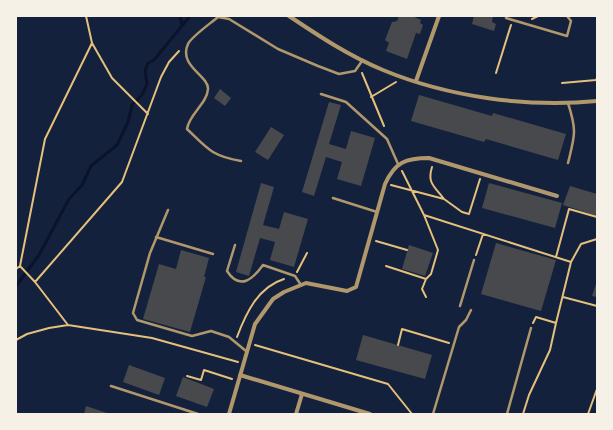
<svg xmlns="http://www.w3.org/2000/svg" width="613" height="430" font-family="'Golos Text',sans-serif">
<rect width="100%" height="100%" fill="#14213d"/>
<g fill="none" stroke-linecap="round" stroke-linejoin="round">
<path stroke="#0b132b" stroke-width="3" d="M180 16 182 25
M16 286 39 255 69 199 82 185 91 166 117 145 128 122 132 105 142 95 147 84 145 71 148 63 154 60 190 16"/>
</g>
<path fill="#48494c" d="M399 16H412L421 20 420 23 423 25 420 34 416 33 407 59 386 51 389 43 385 40 392 22 397 21Z
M474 16H493L492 22 496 24 494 31 472 24Z
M220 89 231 98 225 106 214 98Z
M419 95 492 116 493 113 566 134 558 160 486 139 484 142 411 121Z
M329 102 341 105 329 144 346 149 351 131 375 138 361 186 337 179 342 162 326 157 314 196 302 192Z
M271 127 284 135 268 160 255 152Z
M261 183 274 187 263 225 279 229 284 212 308 219 294 267 270 260 275 242 260 238 249 276 236 272Z
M489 183 562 203 555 228 482 208Z
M570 186 597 194V216L563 205Z
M496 243 556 260 541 311 481 294Z
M409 245 433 253 425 276 402 269Z
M181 250 209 258 204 277H206L190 332 143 319 159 264 176 269Z
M597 281V297L592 296Z
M363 335 432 355 425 379 356 360Z
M129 365 165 378 159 395 123 382Z
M183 377 214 389 207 407 176 396Z
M86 406 110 414H84Z"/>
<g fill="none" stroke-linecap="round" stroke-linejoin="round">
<path stroke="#e5c07b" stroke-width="2" d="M86 16 92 43 112 78 148 114
M532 19 538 16
M362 73 384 126
M496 73 511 25
M562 83 596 80 597 78
M371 97 396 82
M432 167C427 183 434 186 444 199
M402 171 424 215
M391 185 444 199 462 212 469 214 480 179
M376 241 407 250
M476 255 483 234
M556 257 569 209 597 217
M20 266 35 282 68 325
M386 266 426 279
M16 269 20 266 45 139 92 43
M297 272 307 253
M35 282 122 182 161 77 169 62 179 51
M426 297 422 289 426 279 431 274 438 250 424 215 571 262
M563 297 597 306
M533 323 536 317 556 323 571 262 581 244 597 239
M237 337C246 313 258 287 284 279
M16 340 27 334 49 328 68 325 152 338 238 362
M255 345 388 384 412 414
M398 345 402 329 449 343
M187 376 201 380 204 370 232 379
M523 414 529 395 550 350 556 323
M588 414 597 389"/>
<path stroke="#b1986c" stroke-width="2.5" d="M507 16 506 18 567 36 571 21 567 16
M321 94 346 102 387 139 398 164
M568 103C577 131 575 135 568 163
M241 161C211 156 207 148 187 129 189 114 207 104 208 89 209 76 178 66 188 44 191 37 211 23 218 17L229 19 278 49 318 66 339 74 355 71 362 61
M333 198 377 212
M168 210 150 253 133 313 137 320 192 336 211 331 229 337 246 351
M156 237 213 254
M235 245 227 271C240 291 253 279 263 265L295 276 301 285
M460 306 474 260
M111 386 198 414
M433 414 459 327 466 320 471 310
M507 414 531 328"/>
<path stroke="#b1986c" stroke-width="4" d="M289 16C319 36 349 56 383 70 448 97 528 108 597 101
M416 81 439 16
M240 375 370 414
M229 414 255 324 273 299 284 292 306 283 347 291 356 287 385 184C395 162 406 158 429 158L557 196
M296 414 302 394"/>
</g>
<rect width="613" height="430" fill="none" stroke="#f6f1e7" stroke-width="34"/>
</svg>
